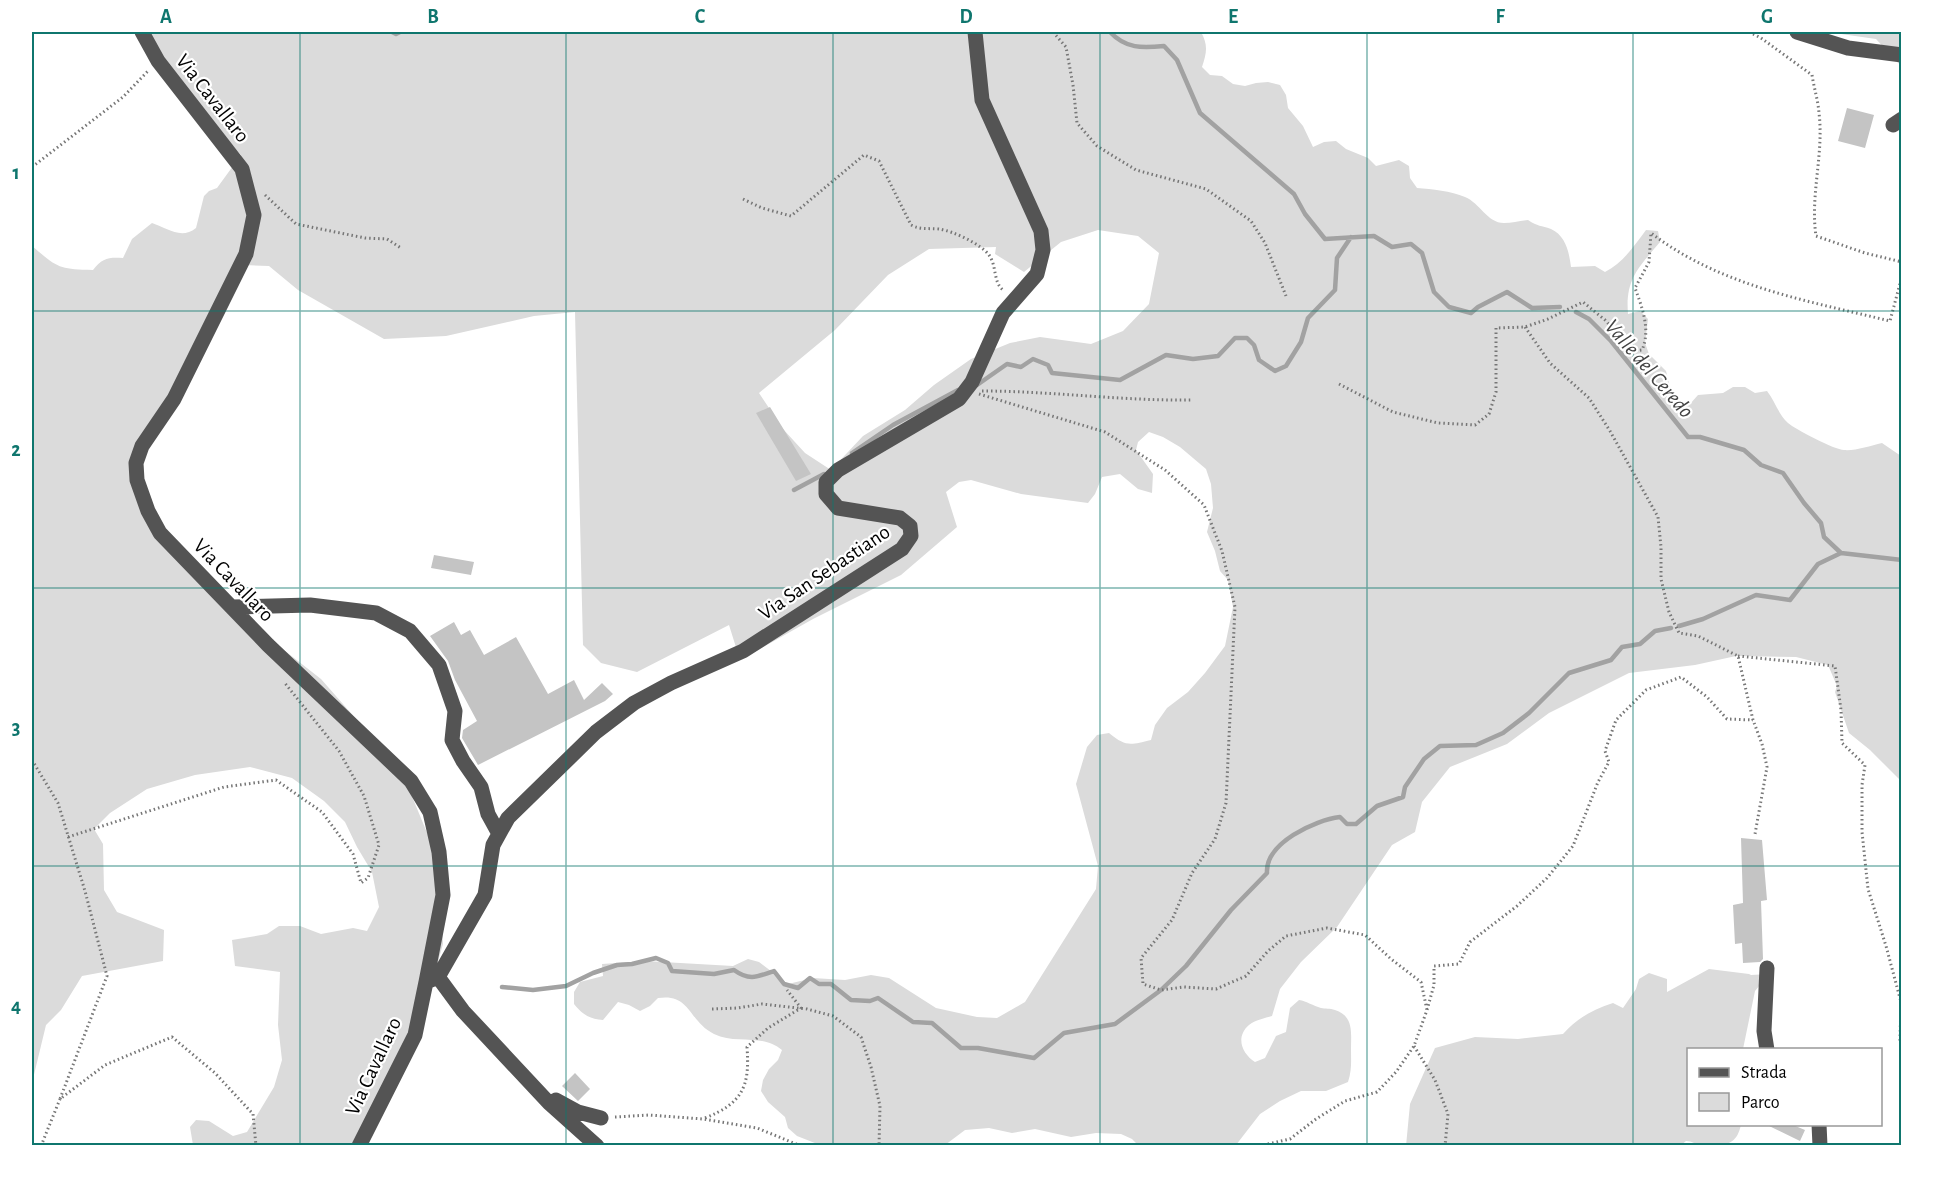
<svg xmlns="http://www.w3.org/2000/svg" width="1933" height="1177" font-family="'Alegreya Sans',sans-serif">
<rect width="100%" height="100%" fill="#fff"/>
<path fill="#dbdbdb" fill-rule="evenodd" d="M137 32H1201C1208 45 1207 52 1202 67L1210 75 1222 76 1233 84 1245 86 1256 83 1268 82 1280 85 1286 95 1288 108 1303 126 1313 147 1324 142 1336 141 1346 149 1368 158 1376 166 1399 160 1409 166 1410 178 1417 188C1432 189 1451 191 1465 197 1480 203 1487 223 1504 223 1512 223 1520 221 1528 220 1538 227 1541 225 1551 229 1566 236 1569 252 1571 267L1595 266 1605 272C1623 263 1634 246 1646 230L1658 231 1660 242C1639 267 1625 279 1628 314L1640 311 1648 319 1645 343 1649 354 1666 371 1672 395 1678 405 1690 404 1698 395 1723 393 1733 387H1745L1755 393 1767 391C1775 401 1778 414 1788 423 1795 429 1835 450 1844 450 1855 451 1870 446 1882 443L1901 456V781L1870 750 1849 733 1835 692 1837 686 1828 665 1796 657 1736 656 1695 665 1629 673 1549 713 1507 744 1450 767 1422 802 1415 832 1392 845 1337 927 1301 962 1280 989 1272 1016C1265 1018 1255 1020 1249 1025 1235 1037 1242 1054 1255 1062L1265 1058 1276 1036 1286 1032 1290 1008 1299 1000C1307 1001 1313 1006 1321 1008 1325 1009 1330 1008 1335 1010 1354 1016 1351 1033 1351 1049 1351 1061 1352 1070 1348 1082L1326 1091H1301L1280 1101 1260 1114 1236 1145H1138L1132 1139 1121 1134 1096 1133 1071 1137 1035 1129 1012 1133 989 1128 965 1130 945 1145H820L797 1136 788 1128 785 1117 768 1102 761 1091 763 1080 769 1069 778 1060 782 1050C762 1033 737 1045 714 1034 688 1021 691 993 658 998L650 1006 640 1011 629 1005 618 1002 603 1020C590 1019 583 1015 574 1004V992L580 982 603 976 602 964 645 961 733 966 748 959 759 962 788 984 813 978 845 980 871 975 889 978 936 1008 977 1017 997 1018 1025 1002 1096 889 1098 866 1076 784 1087 747 1097 735 1109 733C1126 747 1130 745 1151 740L1155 725 1167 708 1188 692 1205 673 1225 646 1233 607 1228 580 1220 571 1215 551 1207 532 1213 508 1211 484 1206 469 1180 447 1163 437 1149 432 1138 442 1136 450 1153 474 1152 493 1138 489 1120 474 1102 477 1095 494 1088 503 1021 494 971 480 959 482 946 492 957 527 901 575 813 619 740 660 729 625 637 672 601 663 583 645 575 312 534 316 446 336 384 339 298 290 269 266 244 265 140 450 137 474 154 519 217 598 321 679 401 770 440 864 443 944 413 1049 365 1145H193L190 1127 196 1120 209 1121 233 1136 247 1132 274 1087 282 1060 278 1025 280 972 235 966 232 940 267 934 279 926H300L321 934 353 928 367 931 379 907 372 872 357 847 345 822 324 801 292 778 250 767 195 775 147 789 110 813 94 829 103 844 104 890 117 912 164 930 163 961 82 976 61 1010 46 1025 32 1083V246C58 268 58 269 93 270 102 258 109 257 123 258L132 239 152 223C167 228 181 240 196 228L204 196 209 191 217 188 241 155 159 62ZM1098 230 1138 236 1159 253 1149 304 1123 331 1091 344 1040 337 1010 343 971 359 934 385 905 410 863 436 831 470 805 453 783 429 759 393 835 330 888 275 929 249 996 247 995 254 1024 272 1061 242Z
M1753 32H1901V66L1876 39 1827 32Z
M1709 969 1749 974 1751 975 1769 974 1755 991 1743 1049 1688 1050V1124L1741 1125C1737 1141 1731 1145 1714 1145 1710 1145 1704 1147 1700 1145 1695 1144 1692 1141 1686 1141L1680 1146H1406L1410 1104 1435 1048 1475 1037 1518 1039 1563 1034C1576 1019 1593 1009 1613 1003L1623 1008 1636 989 1639 979 1649 973 1667 979V992Z"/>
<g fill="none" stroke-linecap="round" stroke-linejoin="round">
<path stroke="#a2a2a2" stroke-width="4.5" d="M392 32 396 34 400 32
M1110 32C1126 49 1142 48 1164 46L1177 60 1200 113 1294 194 1305 214 1325 239 1374 236 1392 247 1411 244 1422 253 1434 292 1449 307 1471 313 1478 307 1507 292 1532 308 1560 307
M1576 312 1589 319 1611 341 1688 437H1700L1744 450 1761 465 1783 473 1804 503 1821 523 1824 537 1841 553 1902 560
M977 385 1007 364 1021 367 1033 359 1048 365 1052 373 1120 380 1166 355 1193 359 1218 356 1235 338H1247L1254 345 1259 360 1275 371 1286 366 1301 342 1308 318 1335 290 1337 258 1351 237
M852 453 893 425 958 390
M794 490 824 474
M1679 626 1703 619 1756 595 1790 600 1818 564 1841 553
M502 987 533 990 566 986 593 973 617 965 632 964 656 958 668 963 672 971 714 974 734 970C749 981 757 977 774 971L784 984 798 988 810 978 819 984H831L851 1000 870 1001 878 998 913 1022 932 1023 961 1048H978L1034 1058 1064 1033 1115 1024 1161 990 1186 966 1231 910 1267 873C1265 843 1315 820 1340 817L1347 824H1356L1377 806 1403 797 1405 787 1424 759 1440 746 1476 745 1503 733 1529 713 1569 673 1611 660 1622 647 1640 644 1655 631 1671 628"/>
</g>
<path fill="#c4c4c4" d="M1847 108 1874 115 1865 148 1838 141Z
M770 407 811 474 796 481 756 413Z
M434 555 474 562 471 575 431 568Z
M454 622 461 635 470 630 484 655 516 637 548 694 574 680 584 700 602 683 613 694 605 701 478 765 462 738 463 730 477 721 455 680 448 661 430 636Z
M1741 838 1762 840 1767 900 1761 901 1763 959 1760 962 1743 963 1742 943 1735 944 1733 905 1743 903Z
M575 1073 590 1089 578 1101 562 1086Z
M1767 1125H1793L1805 1130 1800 1141Z"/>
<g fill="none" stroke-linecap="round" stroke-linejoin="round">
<path stroke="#767676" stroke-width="3" stroke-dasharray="1.5 3" stroke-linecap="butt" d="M32 32H33
M1053 32 1066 47 1073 85 1077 123 1097 146 1136 170 1206 189 1251 221 1265 243 1286 296
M1749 32 1761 38 1812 75C1814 88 1818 100 1819 113 1824 154 1810 195 1816 236L1865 253 1902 262
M32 167 123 97 148 71
M265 195 296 224 365 238 387 239 401 248
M743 199 762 208 791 216 864 155 879 161 911 225C921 230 928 228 939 229 953 231 981 244 989 255 997 266 993 282 1003 290
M1525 327 1550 363 1589 398 1610 431 1658 517 1661 547V579L1669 612 1679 633 1698 636 1738 656 1753 720 1762 744 1767 767 1755 834
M1339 384 1393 412 1438 423 1475 425 1489 414 1496 392V328L1525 327 1548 319 1583 302 1605 320 1633 351 1642 350C1651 330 1642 307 1635 288L1649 262 1651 233C1720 286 1808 301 1890 321L1902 276
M982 391C1052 391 1121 401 1191 400
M979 394 1105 432 1165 470 1204 505 1222 551 1235 607 1226 803 1215 839 1192 873 1172 920 1141 958 1143 984 1161 990 1184 987 1216 989 1246 976 1268 951 1286 936 1327 928 1365 935 1391 959 1421 982 1427 1010
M1738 656 1835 666 1841 710 1842 743 1865 765 1862 785V832L1868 889 1886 946 1901 1002 1900 1040 1902 1049
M32 760 58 803 85 891 107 976 60 1099 105 1065 172 1037 215 1073 253 1114 256 1146
M68 837 224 787 276 780 322 812 353 854 361 883 368 878 379 845 364 796 339 751 284 682
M712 1009 738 1008 762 1004 807 1009 833 1016 861 1037 871 1067 880 1106 879 1146
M1414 1046 1435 1080 1448 1114 1445 1146
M615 1117 649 1115 703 1119 757 1128 801 1146
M705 1118C743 1103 750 1086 747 1047L768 1028 801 1008 787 990
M41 1146 60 1099
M1259 1146 1290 1139 1316 1119 1345 1101 1377 1092 1396 1072 1414 1046 1427 1010 1434 985V966L1459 964 1470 942 1517 906 1547 878 1573 846 1598 782 1609 762 1605 751 1616 720 1646 690 1681 677 1707 697 1727 719 1753 720"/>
<path stroke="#545454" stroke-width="15" d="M142 32 158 61 242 169 254 215 246 254 174 399 142 446 136 463 137 480 148 511 160 533 268 645 411 781 430 812 439 852 443 895 426 982 415 1035 359 1146
M1797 32 1848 48 1902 55
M1893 125 1902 119
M232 607 310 605 376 613 410 631 439 665 455 711 452 740 463 761 481 787 488 814 499 834
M1767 968 1764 1031 1767 1050
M438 977 463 1011 549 1103 597 1146
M426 982 438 977 485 895 493 845 508 818 596 732 634 703 671 683 743 651 902 549 911 536 910 526 900 518 838 508 826 494V482L838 470 959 399 972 382 1003 313 1037 274 1043 250 1041 231 982 100 975 32
M556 1100 578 1112 601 1118
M1819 1124 1820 1146"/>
</g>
<path fill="none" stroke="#0f766e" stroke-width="1.5" stroke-opacity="0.55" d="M300 32V1146M566 32V1146M833 32V1146M1100 32V1146M1367 32V1146M1633 32V1146M32 311H1902M32 588H1902M32 866H1902"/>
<g text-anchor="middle" stroke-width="4.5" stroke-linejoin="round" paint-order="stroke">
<g font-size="21" fill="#000" stroke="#fff">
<text transform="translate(213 98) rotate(52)" y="7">Via Cavallaro</text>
<text transform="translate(824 572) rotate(-34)" y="7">Via San Sebastiano</text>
<text transform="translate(234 580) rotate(46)" y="7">Via Cavallaro</text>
<text transform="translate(373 1066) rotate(-65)" y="7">Via Cavallaro</text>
</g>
<g font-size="22" font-style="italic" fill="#434343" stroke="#fff">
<text transform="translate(1650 368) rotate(49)" y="8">Valle del Ceredo</text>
</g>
</g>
<rect width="1933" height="1177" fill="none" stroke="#ffffff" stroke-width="66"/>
<rect x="1687" y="1048" width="195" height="78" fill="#ffffff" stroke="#999999" stroke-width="1.5"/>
<rect x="1699" y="1068" width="30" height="9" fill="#545454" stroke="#999999" stroke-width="1.5"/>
<text x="1741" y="1078" font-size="18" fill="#000000">Strada</text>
<rect x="1699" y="1093" width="30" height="18" fill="#dbdbdb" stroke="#999999" stroke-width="1.5"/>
<text x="1741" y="1108" font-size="18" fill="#000000">Parco</text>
<rect x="33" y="33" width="1867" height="1111" fill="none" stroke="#0f766e" stroke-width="2"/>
<g font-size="20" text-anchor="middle" font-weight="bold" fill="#0f766e">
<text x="166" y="23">A</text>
<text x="433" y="23">B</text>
<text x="700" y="23">C</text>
<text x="966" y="23">D</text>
<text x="1233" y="23">E</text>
<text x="1500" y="23">F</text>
<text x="1767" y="23">G</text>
<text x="16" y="179">1</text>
<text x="16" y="456">2</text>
<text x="16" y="734">3</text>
<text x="16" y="1012">4</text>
</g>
</svg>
